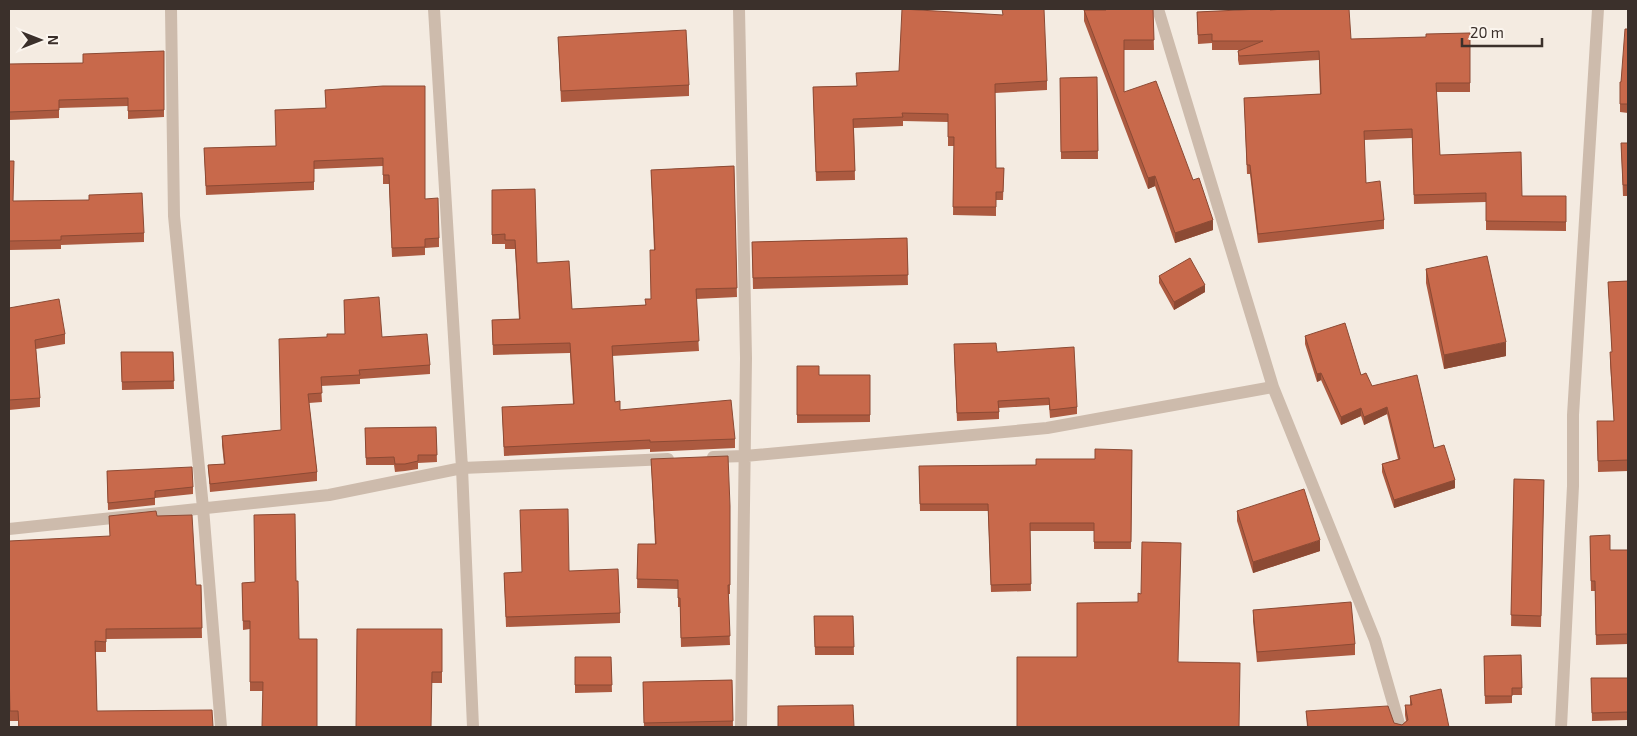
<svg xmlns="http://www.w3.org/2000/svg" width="1637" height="736" font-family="'Exo 2',sans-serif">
<rect width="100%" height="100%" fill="#f4ebe1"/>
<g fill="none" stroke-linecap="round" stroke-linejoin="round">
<path stroke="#cdbbac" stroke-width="12" d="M171 9 174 216 203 508 221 727
M434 9 462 468 473 727
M739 9 746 358 741 727
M1158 9 1273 387 1375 640 1400 727
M713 457 745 456 1047 428 1273 387
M9 529 329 495 462 468 668 459"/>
<path stroke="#cdbbac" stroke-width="12" d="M1561 727 1573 486V415L1598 9"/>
</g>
<path fill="#ac5a40" d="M1084 10 1153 11 1154 50H1124V92L1193 180 1213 230 1175 243 1155 186 1148 189 1084 21Z
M1270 10 1351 39 1426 37 1470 33V92H1436L1440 155 1522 196H1566V231L1486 230V202L1414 204 1412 138 1364 140 1366 183 1384 220V229L1258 243 1250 174H1247L1244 98 1320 94 1319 60 1239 65 1238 60V51L1239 50H1212V43L1198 44 1197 12Z
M1628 29V113L1620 112V82H1621Z
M558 37 689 85V96L561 102Z
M164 51V117L128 119V106L59 108V118L9 120V64L83 63Z
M1097 77 1098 159H1061L1060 78Z
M1047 81V90L995 93 996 168H1004L1003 200H996V216L953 215 954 146H948V122L903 121V126L854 128 855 180 816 181 813 87Z
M325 90 425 199 439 238V247L425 248V255L392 257 389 184H383V166L314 169V190L206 195 204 148 276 146 326 108Z
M1621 143H1628V196H1623Z
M9 161 13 201 144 233V242L61 245V249L9 250Z
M734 166 737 297 696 299 699 351 612 356 615 402 620 410 735 439V448L650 452V449L504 456 502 407 573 404 570 353 493 355 492 320 519 319 515 249H505V244H492V190L537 263 572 309 645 305 651 299 654 250 651 170Z
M907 238 908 285 753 289 752 242Z
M1426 269 1506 356 1444 369 1426 283Z
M1159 276 1205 292 1174 310 1159 283Z
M1628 281V471L1598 472 1597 421H1614L1610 363V352H1612L1608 282Z
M344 300 382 337 430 365V374L360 379V384L321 386 322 402 309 403 317 472V481L210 492 208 465 224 464 222 445V436L281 430 327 337 345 334Z
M9 308 65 334V344L36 349 40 398V407L9 410Z
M1305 336 1361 375 1434 448 1455 488 1394 508 1382 472V464L1398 459 1387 414 1364 425 1361 416 1341 425 1321 380 1317 382 1305 344Z
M121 352H173L174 389 122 390Z
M954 352H997L1077 407V414L1050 418 1049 405 999 408V419L957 421Z
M797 366 819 375H870V422L797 423Z
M436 427 437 462 418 463V469L405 471 395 472 394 465H366L365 428Z
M1132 450 1131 549H1094V531H1030L1031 591 991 592 988 511H920L919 466 1036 465 1095 459Z
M651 459 730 506V594H728L730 645 681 647 680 607H678V589L637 588 638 544H655Z
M107 471 193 487V494L155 498V505L108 510Z
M1514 479 1544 480 1541 627 1511 626Z
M1237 511 1320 551 1253 573 1237 521Z
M295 514 263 691H250V629L243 630 242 583 255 582Z
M109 516H157L196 585H201L202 638 106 639V652H96L97 711 213 727H18V721H10L9 678 110 536Z
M1590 536 1610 550H1628V644L1596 645 1595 591H1591Z
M569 571 620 613V623L506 627 504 573Z
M1253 610 1355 644V655L1257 662 1253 621Z
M814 616H853L854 655H815Z
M442 629V683H432L356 727Z
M1521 655 1522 695H1512V703L1485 704 1484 656Z
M575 657H611L612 692 575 693Z
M1591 678H1628V720L1592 721Z
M732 680 733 727H644L643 682Z
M1410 696 1449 727H1307L1306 711 1394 723 1402 725 1406 721 1405 715V705H1410Z"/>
<path fill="#8c4a34" d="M1155 176V186L1148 189V178Z
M1213 220V230L1175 243V233Z
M1205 285V292L1174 310V302Z
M1506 342V356L1444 369V355Z
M1321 373V380L1317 382V374Z
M1387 407V414L1364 425V417Z
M1361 408V416L1341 425V417Z
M1455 480V488L1394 508V500Z
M1320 540V551L1253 573V562Z"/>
<path fill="#c8694b" stroke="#8c4a34" d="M902 9 1003 15 1002 9H1044L1047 81 995 84 996 168H1004L1003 192H996V207H953L954 137H948V114L902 113 903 117 853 119 855 171 816 172 813 87 857 86 856 73 899 71Z
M1106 9H1153L1154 40H1124V92L1156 81 1193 180 1199 178 1213 220 1175 233 1155 176 1148 178 1084 10H1106Z
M1260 9H1270V10L1284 9H1349L1351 39 1426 37V34L1470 33V83H1436L1440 155 1521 152 1522 196H1566V222L1486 221V193L1414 195 1412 129 1364 131 1366 183 1380 181 1384 220 1258 234 1250 165H1247L1244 98 1321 94 1319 51 1239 56 1238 51 1263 41H1212V34L1198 35 1197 12Z
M1625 29H1628V104H1620V82H1621Z
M686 30 689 85 561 91 558 37Z
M164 51V110L128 111V98L59 100V110L9 112V64L83 63V54Z
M1097 77 1098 151 1061 152 1060 78Z
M383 86H425V199L438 198 439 238 425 239V247L392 248 389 175H383V158L314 161V182L206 186 204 148 276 146 275 110 326 108 325 90Z
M1621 143H1628V185H1623Z
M9 161H14L13 201 89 200V195L142 193 144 233 61 236V240L9 241Z
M734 166 737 288 696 289 699 341 612 346 615 402 620 401V410L731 400 735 439 650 442V440L504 447 502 407 574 404 570 343 493 345 492 320 520 319 515 240H505V234L492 235V190L535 189 537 263 569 261 572 309 646 305 645 299H651L650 250H655L651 170Z
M907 238 908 275 753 278 752 242Z
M1487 256 1506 342 1444 355 1426 269Z
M1190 258 1205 285 1174 302 1159 276Z
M1628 281V460L1598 461 1597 421H1614L1610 352H1612L1608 282Z
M379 297 382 337 427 334 430 365 359 370 360 375 321 377 322 393 308 394 317 472 210 484 208 465 225 464 222 436 281 430 279 339 327 337V334H345L344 300Z
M59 299 65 334 35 340 40 398 9 400V308Z
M1345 323 1361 375 1366 373 1372 386 1417 375 1434 448 1444 445 1455 480 1394 500 1382 464 1400 459 1387 407 1364 417 1361 408 1341 417 1321 373 1317 374 1305 336Z
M996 343 997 352 1074 347 1077 407 1050 410 1049 398 998 401 999 412 957 413 954 344Z
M121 352H173L174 381 122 382Z
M797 366H819V375H870V415H797Z
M436 427 437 455H418V461L405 464H395L394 457 366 458 365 428Z
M1095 449 1132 450 1131 542H1094V523H1030L1031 584 991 585 988 504H920L919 466 1036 465V459H1095Z
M728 456 730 506V585H728L730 636 681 638 680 598H678V580L637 579 638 544H656L651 459Z
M192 467 193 487 155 491V498L108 503 107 471Z
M1514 479 1544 480 1541 616 1511 615Z
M1304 489 1320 540 1253 562 1237 511Z
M568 509 569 571 618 569 620 613 506 617 504 573 522 572 520 510Z
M156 511 157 516 192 515 196 585H201L202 628 106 629V642L95 641 97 711 212 710 213 727H19L18 711H10L9 667V541L110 536 109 516Z
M295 514 296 581H298L299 639H317V727H262L263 682H250V621H243L242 583 255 582 254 515Z
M1610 535V550H1628V634L1596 635 1595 581H1591L1590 536Z
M1142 542 1181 543 1178 662 1240 663 1239 727H1017V657H1077V603L1138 602V593L1141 594Z
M1351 602 1355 644 1257 652 1253 610Z
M814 616H853L854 647H815Z
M357 629H442V672H432L431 727H356Z
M1521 655 1522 688H1512V696H1485L1484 656Z
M575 657H611L612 685H575Z
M1591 678H1628V712L1592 713Z
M732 680 733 721 644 723 643 682Z
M1441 689 1449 727H1308L1306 711 1388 706 1394 723 1402 725 1408 720 1405 705H1412L1410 696Z
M853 705 854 727H778V706Z"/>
<rect width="1637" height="736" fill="none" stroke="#3b302b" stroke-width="20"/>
<g transform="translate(40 40) rotate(90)" stroke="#fbf5ee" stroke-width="4" paint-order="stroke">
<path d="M0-4L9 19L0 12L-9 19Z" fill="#3b302b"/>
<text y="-8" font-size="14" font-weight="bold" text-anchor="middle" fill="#3b302b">N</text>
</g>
<path d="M1462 38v8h80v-8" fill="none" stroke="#3b302b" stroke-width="2.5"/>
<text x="1470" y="38" font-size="15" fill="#3b302b" stroke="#fbf5ee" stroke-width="4" paint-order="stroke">20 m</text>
</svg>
